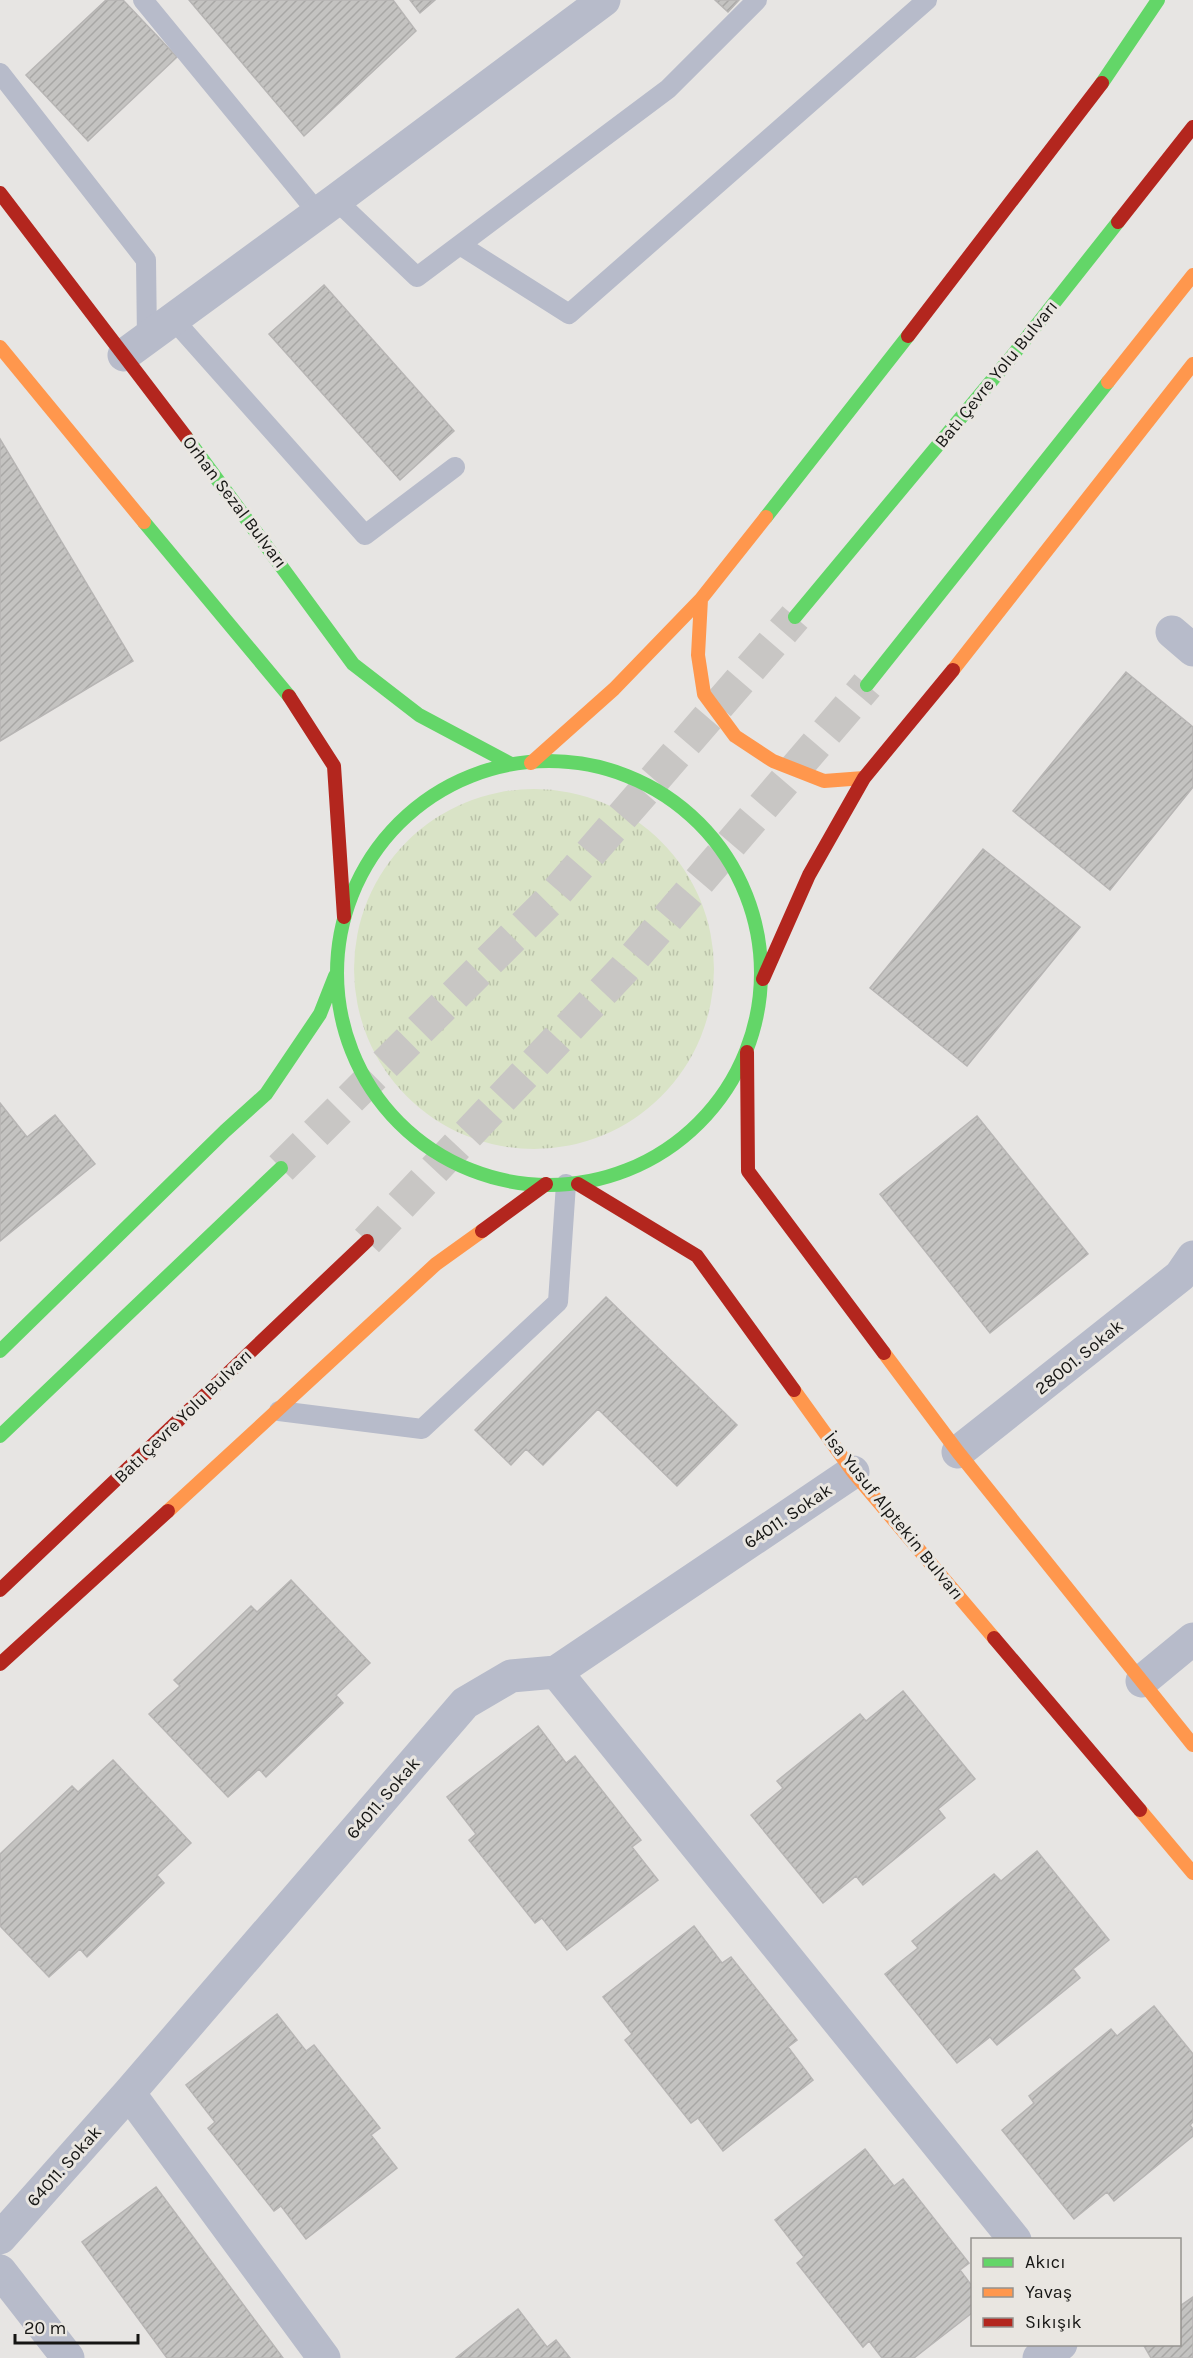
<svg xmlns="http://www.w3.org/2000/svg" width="1193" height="2358" font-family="Karla,sans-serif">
<defs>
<pattern id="grass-tufts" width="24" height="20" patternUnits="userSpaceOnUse" patternTransform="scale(1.5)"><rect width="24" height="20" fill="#d9e3c6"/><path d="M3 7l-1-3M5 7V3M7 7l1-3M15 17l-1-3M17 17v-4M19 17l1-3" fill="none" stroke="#bac2a9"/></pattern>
<pattern id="building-hatch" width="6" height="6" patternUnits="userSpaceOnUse" patternTransform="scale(1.5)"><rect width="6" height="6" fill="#c4c3c1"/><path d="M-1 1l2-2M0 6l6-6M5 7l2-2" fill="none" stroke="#a8a7a5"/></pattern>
</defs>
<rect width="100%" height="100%" fill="#e7e5e3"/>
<path fill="url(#grass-tufts)" d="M354 969a180 180 0 1 1 360 0a180 180 0 1 1-360 0Z"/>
<path fill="url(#building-hatch)" stroke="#b7b5b4" stroke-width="1.5" d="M106 0H123L177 57 88 141 26 75Z
M189 0H393L416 31 304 136Z
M410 0H435L420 13Z
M715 0H739L728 12Z
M324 285 454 431 400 480 269 334Z
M0 439 133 661 0 741Z
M1126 672 1193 727V787L1110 890 1013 811Z
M983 849 1080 927 967 1066 870 988Z
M0 1103 27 1137 55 1115 95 1164 0 1241Z
M977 1116 1088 1254 990 1333 880 1194Z
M606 1297 737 1425 677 1486 598 1409 543 1465 526 1449 511 1465 475 1430Z
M291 1580 370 1663 336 1695 343 1703 266 1777 259 1769 228 1797 149 1714 180 1686 174 1680 251 1606 257 1612Z
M903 1691 975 1779 938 1809 945 1818 863 1885 856 1876 823 1903 751 1815 783 1788 777 1781 860 1714 866 1721Z
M538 1726 566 1763 575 1756 641 1840 632 1847 658 1880 567 1950 542 1918 535 1923 469 1840 476 1834 447 1797Z
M113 1760 191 1843 157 1875 164 1883 87 1957 80 1949 49 1977 0 1926V1854L72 1786 78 1792Z
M1037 1851 1109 1940 1073 1969 1080 1978 997 2045 990 2037 957 2063 885 1974 918 1948 912 1941 994 1874 1001 1881Z
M694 1926 722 1963 731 1957 797 2040 788 2047 813 2080 723 2151 698 2118 691 2123 625 2040 632 2034 603 1997Z
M1154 2006 1193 2054V2122L1190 2125 1193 2129V2136L1114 2201 1107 2192 1074 2219 1002 2130 1034 2103 1029 2096 1111 2029 1117 2036Z
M277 2014 306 2051 314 2045 380 2128 371 2135 397 2168 306 2239 281 2206 274 2211 208 2128 215 2122 186 2085Z
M865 2149 894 2186 903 2179 969 2263 960 2270 972 2286V2313L914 2358H882L869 2341 863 2347 797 2263 804 2257 775 2220Z
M156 2187 283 2358H167L82 2242Z
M1193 2297V2358H1151L1143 2344H1180V2306Z
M518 2309 547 2347 556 2340 570 2358H456Z"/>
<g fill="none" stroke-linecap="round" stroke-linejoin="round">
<path stroke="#c8c6c4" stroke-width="33" stroke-dasharray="33 16" stroke-linecap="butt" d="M281 1168 548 902 795 617
M367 1241 624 969 867 685"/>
<path stroke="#b7bbca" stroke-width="20" d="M143 0 318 213
M0 73 146 260 147 339
M336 200 417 277 668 89 757 0
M460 245 569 314 927 0
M173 319 365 535 455 467
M279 1411 422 1429 558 1302 566 1184"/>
<path stroke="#b7bbca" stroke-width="33" d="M124 355 336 200 604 0
M1172 632 1193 650
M958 1452 1180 1276 1193 1257
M556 1672 1015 2240
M1142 1681 1193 1639
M129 2093 324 2358
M0 2238 129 2093 465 1703 511 1676 556 1672 853 1472
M0 2271 68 2358
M1039 2358 1061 2344"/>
<path stroke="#63d668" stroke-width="14" d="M1102 83 1158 0
M186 437 353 664 419 715 511 764
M766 517 908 336
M144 522 289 696
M795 617 1013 355 1118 222
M867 685 1108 382
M337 973a212 212 0 1 1 424 0a212 212 0 1 1-424 0Z
M0 1351 225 1131 266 1094 320 1014 335 976
M0 1436 281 1168"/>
<path stroke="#ff974d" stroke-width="14" d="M0 347 144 522
M1108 382 1193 275
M701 599 698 655 704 694 735 736 773 761 824 781 864 778
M953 670 1193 364
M531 763 614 689 701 599 766 517
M884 1353 958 1452 1193 1745
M794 1390 853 1472 994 1638
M168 1511 436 1264 482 1231
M1140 1810 1193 1873"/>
<path stroke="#b3261e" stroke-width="14" d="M0 193 186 437
M1118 222 1193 127
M908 336 1102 83
M289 696 334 766 344 917
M763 979 809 875 864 778 953 670
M747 1052 748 1171 884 1353
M578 1184 697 1256 794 1390
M482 1231 546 1184
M0 1590 367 1241
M994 1638 1140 1810
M0 1664 168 1511"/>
</g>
<g text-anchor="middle" stroke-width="6" stroke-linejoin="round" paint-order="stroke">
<g font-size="18" fill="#161614" stroke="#e9e6e1">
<text transform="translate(996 374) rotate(-51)" y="6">Batı Çevre Yolu Bulvarı</text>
<text transform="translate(235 502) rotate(53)" y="6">Orhan Sezal Bulvarı</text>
<text transform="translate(1079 1357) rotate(-39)" y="6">28001. Sokak</text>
<text transform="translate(183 1416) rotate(-44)" y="6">Batı Çevre Yolu Bulvarı</text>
<text transform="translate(788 1516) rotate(-34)" y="6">64011. Sokak</text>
<text transform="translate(894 1516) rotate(51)" y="6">İsa Yusuf Alptekin Bulvarı</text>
<text transform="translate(383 1798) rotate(-49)" y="6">64011. Sokak</text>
<text transform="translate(64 2166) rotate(-48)" y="6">64011. Sokak</text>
</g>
</g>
<rect x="971" y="2238" width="210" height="108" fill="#e9e6e1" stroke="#95938f" stroke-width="1.5"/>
<rect x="983" y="2258" width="30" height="9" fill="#63d668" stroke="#95938f" stroke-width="1.5"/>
<text x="1025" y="2268" font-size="18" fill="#161614">Akıcı</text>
<rect x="983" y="2288" width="30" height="9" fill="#ff974d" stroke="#95938f" stroke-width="1.5"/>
<text x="1025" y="2298" font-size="18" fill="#161614">Yavaş</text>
<rect x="983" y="2318" width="30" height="9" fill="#b3261e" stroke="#95938f" stroke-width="1.5"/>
<text x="1025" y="2328" font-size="18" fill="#161614">Sıkışık</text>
<path d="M15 2334v9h123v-9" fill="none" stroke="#161614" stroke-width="3"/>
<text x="24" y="2334" font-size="18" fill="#161614" stroke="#e9e6e1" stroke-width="4.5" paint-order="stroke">20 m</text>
</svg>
